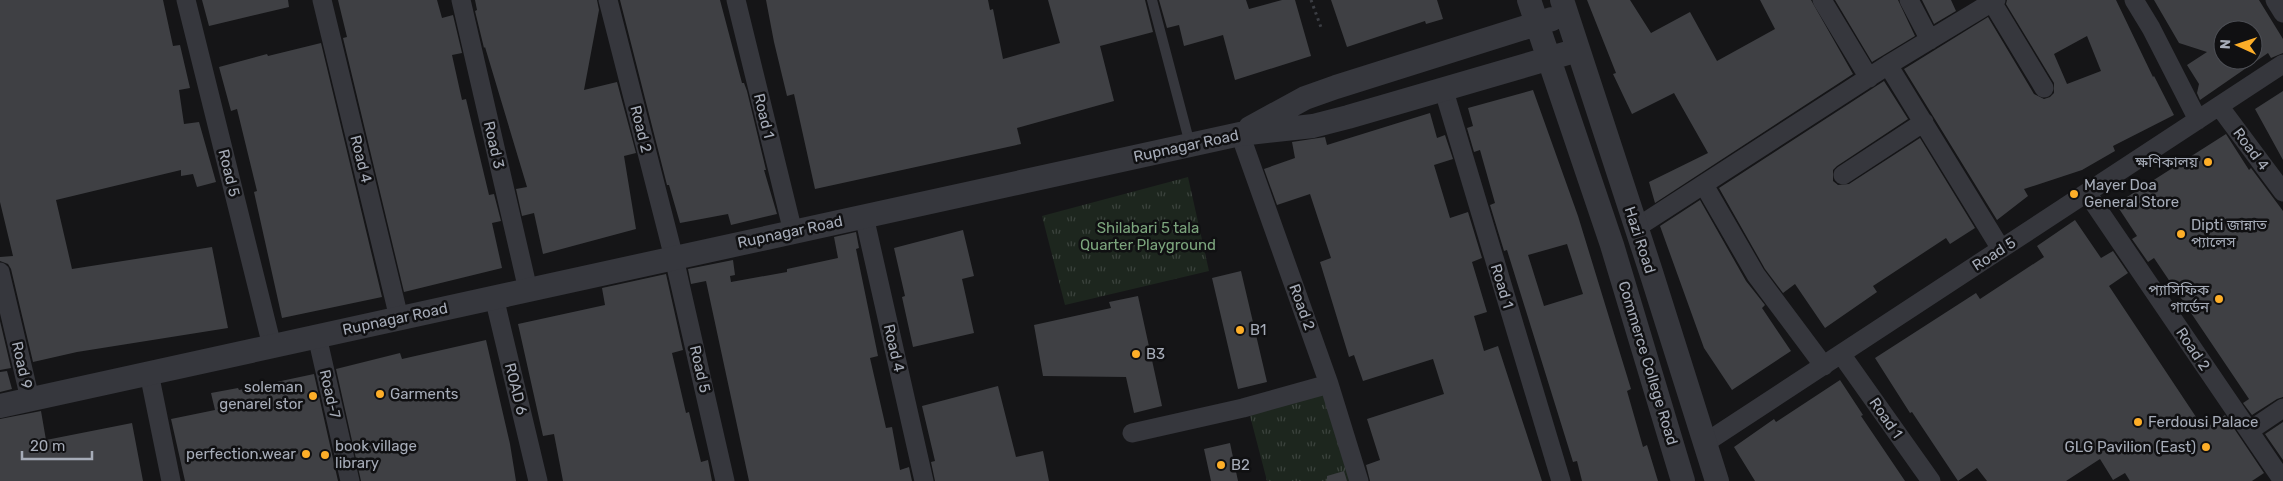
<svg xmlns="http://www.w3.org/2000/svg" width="2283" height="481" font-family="Rubik,'Noto Sans Bengali',sans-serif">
<defs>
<pattern id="park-tufts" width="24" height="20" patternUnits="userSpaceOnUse" patternTransform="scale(1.25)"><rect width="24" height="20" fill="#1d261e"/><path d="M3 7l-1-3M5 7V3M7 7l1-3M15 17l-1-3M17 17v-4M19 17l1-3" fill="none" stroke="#3b433d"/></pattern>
</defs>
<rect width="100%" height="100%" fill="#151517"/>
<path fill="url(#park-tufts)" d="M1188 177 1209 271 1065 305 1042 216Z
M1325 389 1352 481H1267L1249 412Z"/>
<path fill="#3f4044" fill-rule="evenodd" d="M0 0H163L173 46 180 45 190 88 179 90 184 124 199 122 216 182 197 187 193 174 181 176V170L56 200 72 269 212 247 228 328 77 352 33 362 11 269 8 264 0 261V257L13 256 0 202Z
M202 0H288L289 7 209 26Z
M338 0H437L442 18 453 15 462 53 452 55 462 100 466 99 489 195 494 194 501 221 492 223 502 268 404 292 343 38 347 37Z
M475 0H597L599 10 584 90 617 82 636 153 624 156 636 229 543 254 534 213 522 216 516 189 527 187 485 47 484 48 475 11 477 10Z
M620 0H720L742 83H744L747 91 766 170H764L777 214 731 225 728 214 680 223 669 185H667Z
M766 0H988L990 10 993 9 1003 59 1060 43 1048 0H1145L1153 32 1100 46 1114 101 1017 128 1021 144 815 189 794 94 787 96 774 42Z
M1159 0H1246L1249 9 1282 0H1295L1311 56 1235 80 1223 35 1184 46 1179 25 1167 28Z
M1331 0H1437L1443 19 1426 24 1425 21 1347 47Z
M1587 0H1630L1651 33 1690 12 1717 61 1775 29 1760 0H1811L1853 74 1655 203 1649 182 1708 153 1674 93 1632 114 1613 74 1616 73Z
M1835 0H1898L1915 36 1872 62Z
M1922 0H1951L1956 11 1934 24Z
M2007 0H2116L2153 77 2154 76 2174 115 2113 146 2115 151 2082 170 2024 189 2028 196 1997 220 1904 69 1988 17 2034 94 2044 99 2050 97 2054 93V83L2006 4ZM2087 36 2101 71 2067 84 2054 54Z
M2154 0H2259L2283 39V53L2271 58 2268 53 2200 100 2197 93 2199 84 2187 65 2207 52 2179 43ZM2223 30H2253V60H2223Z
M321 43 382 297 282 318 254 192 257 191 237 109 231 111 219 67 267 54 268 56Z
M1884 81 1908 119 1837 166 1833 170V181L1838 185 1849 184 1920 138 1975 228 1950 244 1946 238 1873 286 1877 292 1825 328 1795 284 1783 293 1765 269 1719 188Z
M1533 90 1578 216 1631 389 1627 391 1643 447 1647 445 1658 481H1582L1577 461 1573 462 1507 250 1504 251 1490 205 1495 203 1480 150 1474 152 1467 128 1473 126 1468 108ZM1567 244 1583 294 1544 306 1528 255Z
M2283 91V160L2255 109Z
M1430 113 1437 138 1445 135 1453 159 1434 165 1450 218 1468 212 1482 258 1472 262 1487 312 1474 316 1484 351 1498 346 1542 481H1370L1366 465 1380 460 1367 419 1444 394 1433 359 1363 381 1354 355 1349 357 1320 262 1331 258 1310 194 1277 205 1264 169 1295 158 1292 142 1325 137 1327 145Z
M2226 134 2249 170 2251 168 2283 211V397L2277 399 2252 415 2243 403 2249 399 2154 258 2148 262 2132 239 2137 236 2116 204Z
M1700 200 1746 281 1765 305 1762 308 1791 351 1732 390 1704 348 1660 226Z
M2075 220 2101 258 2113 251 2128 273 2109 286 2204 429 2225 415 2264 473 2252 481H2130L2125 473 2113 480 2100 459 2066 481H1987L1977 468 1958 481 1912 412 1910 413 1875 358 1976 293 1980 299 2044 257 2037 246Z
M963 230 974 276 962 279 974 333 913 347 902 297 905 296 894 248Z
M856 232 859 248 856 249 878 356 870 358 886 428 892 427 900 470 909 467 912 481H749L706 281 691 284 688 269 733 260 735 275 730 276 731 282 787 272V269L838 258 834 237Z
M1241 271 1267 382 1238 389 1212 278Z
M666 274 683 350 672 353 686 413 689 412 701 462 708 460 712 481H563L554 434 543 436 518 324 605 305 602 288Z
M1138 296 1162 406 1134 413 1126 377 1043 376 1034 325 1111 308 1109 302Z
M0 321 11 368 0 370Z
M486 340 510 444 516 481H361L336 369 400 353 402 359Z
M7 371 12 389 0 392V372Z
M314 374 338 481H185L171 419 215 410 211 393 238 388 239 390Z
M1840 380 1863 415 1861 416 1905 481H1755L1734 447 1774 419 1776 422Z
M998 386 1016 457 1043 451 1049 481H935L931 462 935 461 922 406Z
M41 411 46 440 132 423 143 481H0V419Z
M2283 422V460L2265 434Z
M1230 443 1238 481H1211L1204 449Z
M1344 471 1347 481H1327V476Z"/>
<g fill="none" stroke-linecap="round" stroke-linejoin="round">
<path stroke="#3c3e44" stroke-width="3" stroke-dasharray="2.5 4" stroke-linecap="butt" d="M1311 0 1322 30"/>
<path stroke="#36373d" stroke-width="10" d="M1152 0 1190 144"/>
<path stroke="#36373d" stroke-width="19" d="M186 0 272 346
M322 0 399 318
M461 0 528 290
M608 0 674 258 725 481
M736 0 793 232
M1822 0 1869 78
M1909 0 1930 40
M1996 0 1992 2 2044 88
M2134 0 2151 28 2198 120
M2275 0 2283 13
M1888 65 2001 249
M1444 91 1561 481
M2219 106 2283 192
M1240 134 1329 384 1359 481
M1843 175 1924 122
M1704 185 1756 275 1824 366
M2087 193 2283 481
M864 216 924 481
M1636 228 1888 65 1992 2
M0 272 30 399
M494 297 538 481
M317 336 350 481
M1841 354 1931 481
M149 373 171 481
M2249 431 2283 408
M1132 433 1243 408 1329 384
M1705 443 2283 64"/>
<path stroke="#36373d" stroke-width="24" d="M1529 0 1612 245 1683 481
M1562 0 1651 272 1717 481
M1250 128 1305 98 1336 87 1552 19
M0 406 1240 134 1313 126 1348 117 1578 50"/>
</g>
<g fill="#fdae28" stroke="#101012" stroke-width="2">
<circle cx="2208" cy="162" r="5"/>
<circle cx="2074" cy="194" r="5"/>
<circle cx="2181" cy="234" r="5"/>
<circle cx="2219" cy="299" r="5"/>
<circle cx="1240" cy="330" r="5"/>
<circle cx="1136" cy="354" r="5"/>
<circle cx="380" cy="394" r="5"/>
<circle cx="313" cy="396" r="5"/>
<circle cx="2138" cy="422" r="5"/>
<circle cx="2206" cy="447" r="5"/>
<circle cx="306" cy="454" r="5"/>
<circle cx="325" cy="455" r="5"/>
<circle cx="1221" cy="465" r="5"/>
</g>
<g text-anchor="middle" stroke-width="5" stroke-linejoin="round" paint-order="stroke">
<g font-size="15" fill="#a6acb8" stroke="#101012">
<text transform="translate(764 116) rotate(76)" y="5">Road 1</text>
<text transform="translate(641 129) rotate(76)" y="5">Road 2</text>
<text transform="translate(494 145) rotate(77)" y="5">Road 3</text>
<text transform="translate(1186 146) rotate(-12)" y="5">Rupnagar Road</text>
<text transform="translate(2251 149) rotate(53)" y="5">Road 4</text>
<text transform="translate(361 159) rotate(76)" y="5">Road 4</text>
<text transform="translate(229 173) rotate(76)" y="5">Road 5</text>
<text transform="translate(790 232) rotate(-12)" y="5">Rupnagar Road</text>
<text transform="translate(1640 240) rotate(72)" y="5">Hazi Road</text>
<text transform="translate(1994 254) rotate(-33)" y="5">Road 5</text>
<text transform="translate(1502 286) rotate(73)" y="5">Road 1</text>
<text transform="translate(1302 307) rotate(70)" y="5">Road 2</text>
<text transform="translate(395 319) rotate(-12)" y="5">Rupnagar Road</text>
<text transform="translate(894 348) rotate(77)" y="5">Road 4</text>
<text transform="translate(2193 349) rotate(56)" y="5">Road 2</text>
<text transform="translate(1648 363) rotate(73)" y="5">Commerce College Road</text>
<text transform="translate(22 365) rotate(77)" y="5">Road 9</text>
<text transform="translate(700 369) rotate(77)" y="5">Road 5</text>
<text transform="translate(516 389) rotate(76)" y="5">ROAD 6</text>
<text transform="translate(330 394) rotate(77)" y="5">Road-7</text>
<text transform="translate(1886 418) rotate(55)" y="5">Road 1</text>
</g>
<g font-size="15" fill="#a6acb8" stroke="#101012" text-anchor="start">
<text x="2198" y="167" text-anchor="end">ক্ষণিকালয়</text>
<text x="2084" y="190">Mayer Doa<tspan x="2084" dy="17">General Store</tspan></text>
<text x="2191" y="230">Dipti জান্নাত<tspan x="2191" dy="17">প্যালেস</tspan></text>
<text x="2209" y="295" text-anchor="end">প্যাসিফিক<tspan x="2209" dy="17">গার্ডেন</tspan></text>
<text x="1250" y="335">B1</text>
<text x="1146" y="359">B3</text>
<text x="303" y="392" text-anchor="end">soleman<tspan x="303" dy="17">genarel stor</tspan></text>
<text x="390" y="399">Garments</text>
<text x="2148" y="427">Ferdousi Palace</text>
<text x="335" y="451">book village<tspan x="335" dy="17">library</tspan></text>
<text x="2196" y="452" text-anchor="end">GLG Pavilion (East)</text>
<text x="296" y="459" text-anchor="end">perfection.wear</text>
<text x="1231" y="470">B2</text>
</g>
<g font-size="15" fill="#7ca57d" stroke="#101012">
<text x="1148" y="233">Shilabari 5 tala<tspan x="1148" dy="17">Quarter Playground</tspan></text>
</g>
</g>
<g transform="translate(2238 45) rotate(273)"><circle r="24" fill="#101012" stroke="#4c4e54"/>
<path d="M0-4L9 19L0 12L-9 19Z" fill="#fdae28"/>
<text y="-8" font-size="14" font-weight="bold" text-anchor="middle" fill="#a6acb8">N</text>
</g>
<path d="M22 451v8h70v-8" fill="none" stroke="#a6acb8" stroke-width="2.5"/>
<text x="30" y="451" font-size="15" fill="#a6acb8" stroke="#101012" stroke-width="4" paint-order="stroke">20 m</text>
</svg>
